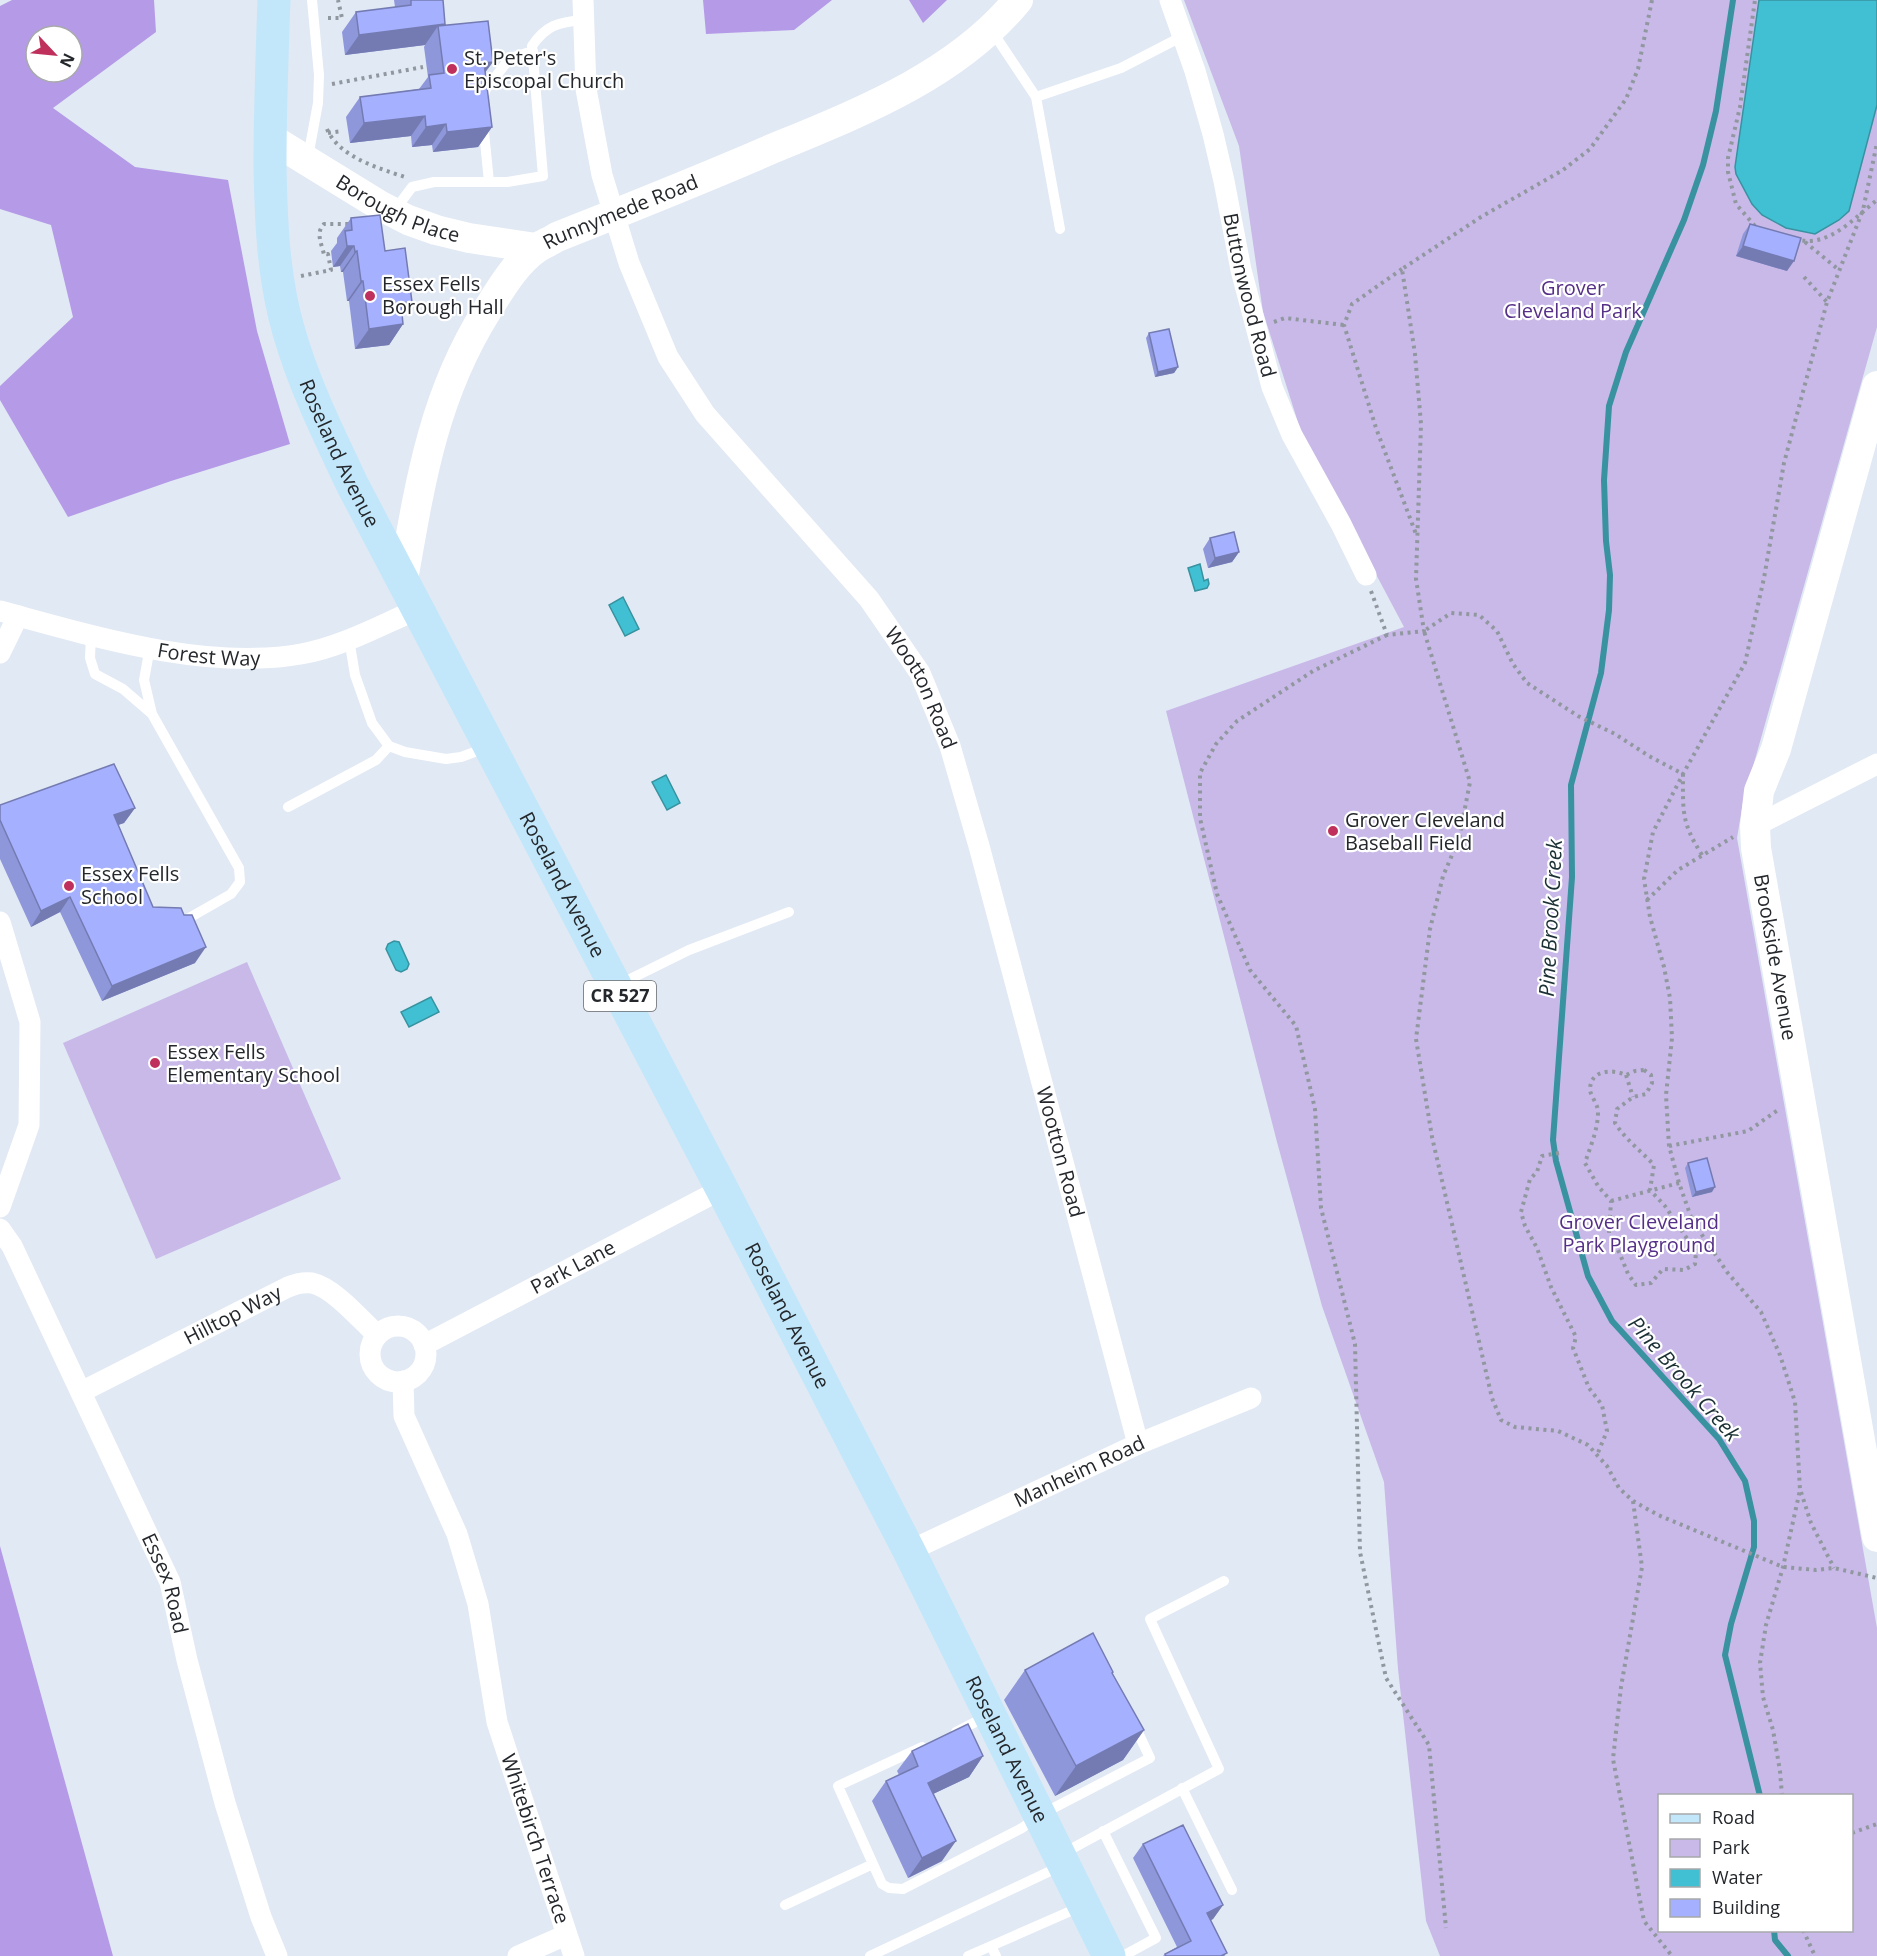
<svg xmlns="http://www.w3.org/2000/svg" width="1877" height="1956" font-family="'Open Sans',sans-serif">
<rect width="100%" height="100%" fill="#e1e9f4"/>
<path fill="#c8b9e8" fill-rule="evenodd" d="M1184 0H1877V327L1743 802 1737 838 1877 1628V1956H1440L1426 1921 1398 1669 1384 1482 1322 1306 1277 1142 1166 711 1404 627 1302 435 1263 312 1239 146ZM1660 1796H1852V1930H1660Z
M247 962 341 1179 156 1259 63 1043Z"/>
<path fill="#b59ae7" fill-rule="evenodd" d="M12 0H154L156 32 53 108 135 167 228 180 257 331 290 444 171 481 68 517 0 400V386L73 317 51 225 0 209V6ZM36 36H72V72H36Z
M703 0H832L794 30 706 34Z
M909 0H947L923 23Z
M0 1546 113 1956H0Z"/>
<path fill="#40c0d2" stroke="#3892a0" stroke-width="1.5" d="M1759 0H1877V105L1849 211 1839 220 1815 234 1786 228 1762 215 1752 204 1736 174 1735 167Z
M1200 564 1204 581 1208 579 1209 584 1207 588 1195 591 1188 568Z
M623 597 639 629 625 636 609 605Z
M666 775 680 803 667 810 652 782Z
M394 941 399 942 409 964 407 969 401 972 396 970 386 949 388 944Z
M431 997 439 1012 409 1027 401 1012Z"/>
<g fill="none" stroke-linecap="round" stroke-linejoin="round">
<path stroke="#3892a0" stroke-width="6" d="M1733 0 1716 111 1703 165 1684 220 1626 352 1609 406 1604 480 1606 541 1610 575 1609 610 1601 673 1571 785 1572 877 1553 1140 1556 1161 1588 1276 1612 1321 1719 1439 1745 1481 1754 1521V1547L1731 1624 1725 1655 1760 1796
M1774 1930 1775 1940 1788 1956"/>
<path stroke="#91979f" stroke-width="4" stroke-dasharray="3 4.5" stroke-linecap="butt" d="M328 18H342L338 0
M332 84 423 67
M327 129C339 157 378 168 405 177
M328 133 342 131
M1755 226 1736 204 1728 172V158L1740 107 1755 0
M1795 239C1828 249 1854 218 1877 200
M1805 242 1839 270
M1402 269 1352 304 1344 325 1376 428 1416 534
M301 276 331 270 328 254 324 255C322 244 315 233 324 224H352
M1804 277 1827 302
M1274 322 1285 318 1344 325
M1371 591 1387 635 1424 631 1416 579 1421 424 1415 354 1402 269 1481 217 1563 170 1590 149 1626 99 1638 69 1652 0
M1387 635 1313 671 1237 721 1216 744 1200 773V818L1217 894 1250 970 1296 1026 1315 1109 1321 1208 1355 1344 1360 1552 1386 1678 1429 1745 1446 1928
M1702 855C1681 822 1683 811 1683 774L1649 756 1615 734 1578 716 1527 683 1513 664 1497 631 1479 615 1451 613 1424 631 1470 782 1459 839 1443 876 1430 929 1416 1039 1432 1137 1492 1398 1501 1420 1515 1427 1558 1431 1588 1445 1607 1466 1619 1488 1633 1501 1658 1515 1783 1567 1816 1570 1834 1568 1877 1578
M1647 900 1678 870 1733 837
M1644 1070 1651 1075 1652 1083 1646 1094 1633 1097 1617 1109 1615 1123C1626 1140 1641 1151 1654 1165L1650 1190 1665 1206 1696 1252 1695 1264 1684 1270 1663 1269 1651 1283 1636 1285 1628 1274 1620 1254 1609 1233 1611 1201 1598 1186 1585 1163C1590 1147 1598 1130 1598 1112 1598 1104 1591 1097 1590 1090 1590 1069 1613 1069 1626 1075L1635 1071Z
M1626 1075 1633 1097
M1669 1146 1748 1131 1778 1110
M1559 1153 1542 1156 1537 1172 1530 1179 1521 1212 1525 1226 1537 1248 1551 1287 1576 1337 1573 1348 1589 1388 1602 1405 1607 1431 1597 1455
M1611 1201 1679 1183
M1801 1492 1811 1523 1834 1568
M1633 1501 1642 1567 1621 1687 1613 1759 1644 1921 1672 1956
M1782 1796 1780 1771 1773 1730 1763 1697 1760 1663 1766 1625 1783 1567 1800 1490 1795 1402 1780 1355 1761 1312 1727 1272 1692 1220 1679 1183 1669 1146 1666 1095 1672 1038 1670 998 1664 967 1650 917 1644 879 1653 832 1683 774 1745 663 1764 578 1784 463 1827 302 1863 210 1877 143
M1852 1833 1877 1824
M1803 1930 1815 1956"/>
<path stroke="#fff" stroke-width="10" d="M992 31 1036 97 1060 229
M1036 97 1121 68 1183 36
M482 101 486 89 510 58 533 51
M483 122 489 182
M308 157 318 103 319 75 312 0
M395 210 412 187 434 182H507L543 176 532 46C546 25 559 22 583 20
M91 636 90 658 95 674 123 689 152 714 239 868 240 882 231 894 182 922
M349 639 355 675 372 723 389 746 405 752 446 759 461 757 488 747
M150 647 144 680 152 714
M288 807 376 760 389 746
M618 985 689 950 789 912
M956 1732 987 1716
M922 1747 838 1786 882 1884 889 1888 903 1889 1022 1828 1040 1815 1150 1758 1134 1724
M1182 1788 1232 1890
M1103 1831 1156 1938 1123 1956
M1062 1854 1219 1769 1150 1619 1224 1581
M785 1905 873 1864
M870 1956 1061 1866
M968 1956 991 1946
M996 1956 991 1946 1080 1907"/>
<g stroke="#fff" stroke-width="21">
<path id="s1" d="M583 0 586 89 602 175 629 263 668 357 705 414 869 599 920 673 950 746 979 846 1138 1444"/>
<path id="s2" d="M1170 0 1195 71 1213 134 1224 181 1241 270 1272 387 1292 435 1341 524 1366 575"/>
<path id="s3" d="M0 611C93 636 205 671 301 654 341 647 379 626 416 610"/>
<path d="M0 653 18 616"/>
<path d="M1755 826 1877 764"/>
<path d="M0 922 30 1022 29 1125 0 1207"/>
<path id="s4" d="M0 1229 12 1246 170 1582 187 1660 225 1803 261 1917 277 1956"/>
<circle cx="398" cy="1354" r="28"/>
<path id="s5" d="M424 1345 722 1189"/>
<path id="s6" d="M403 1381 404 1416 457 1534 478 1604 497 1722 574 1956"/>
<path id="s7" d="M81 1392 288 1287C295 1284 304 1282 312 1283 334 1288 360 1319 377 1335"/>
<path id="s8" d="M909 1551 1138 1444 1251 1398"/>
<path d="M518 1956 566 1935"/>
</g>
<g stroke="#fff" stroke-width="30">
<path id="s9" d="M270 138 379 205 408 220 436 230 469 238 536 248"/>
<path id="s10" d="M1877 386 1776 749 1759 791 1755 826 1756 848 1877 1537"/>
<path id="s11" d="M403 580C420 483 433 397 486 312 500 290 515 263 537 248 543 244 551 241 557 237 627 209 698 181 767 151 856 114 955 77 1018 0"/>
</g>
<path stroke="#c2e7fa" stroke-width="33" id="s12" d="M274 0C272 55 270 110 270 165 271 221 273 278 289 332 304 385 329 435 352 484L722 1189 909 1551 1109 1956"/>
</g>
<path fill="#8e97da" d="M394 0H443L445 24 444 26 485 72 492 127 478 147 433 152 432 145 412 147 411 136 350 143 346 117 360 97 419 89 428 77 424 47 425 45 345 55 342 32 356 12 395 7Z
M351 218 385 251 402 315 403 324 389 345 355 349 349 301H347L343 272H341L340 266 333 267 331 251 337 243V238Z
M1750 224 1787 271 1736 256 1743 234Z
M1149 333 1178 367 1174 373 1155 377 1146 338Z
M1210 538 1239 552 1232 562 1208 568 1203 549Z
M0 805 135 808 124 823 118 825 153 907 195 963 102 1001 60 912 31 927 0 859Z
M1688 1163 1712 1192 1692 1197 1685 1168Z
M1025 1670 1113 1672 1112 1674 1144 1730 1123 1760 1055 1796 1004 1700Z
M912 1751 983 1756 969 1777 933 1794 942 1861 908 1878 872 1801 886 1781 899 1775 897 1771Z
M1143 1844 1223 1905 1213 1919 1211 1920 1225 1956H1163L1165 1954 1177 1947 1133 1858Z"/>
<path fill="#747bb2" d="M445 24 439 33 438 26 425 45 345 55 359 35Z
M493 62 478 82 484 63Z
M425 116 411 136 350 143 364 123Z
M446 124 432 145 412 147 426 127Z
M492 127 478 147 433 152 447 132Z
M347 246H354L340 266 333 267Z
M1743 246 1794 261 1787 271 1736 256Z
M357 251 343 272H341L355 252Z
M361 281H363L349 301H347Z
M412 302 397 322 401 303Z
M403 324 389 345 355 349 369 329Z
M1178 367 1174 373 1155 377 1158 372Z
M1239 552 1232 562 1208 568 1215 558Z
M135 808 124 823 103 830 114 815Z
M70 897 60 912 31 927 41 911Z
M206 947 195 963 102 1001 112 986Z
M1715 1187 1712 1192 1692 1197 1696 1192Z
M1144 1730 1123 1760 1055 1796 1076 1766Z
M983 1756 969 1777 914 1803 928 1783Z
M956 1841 942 1861 908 1878 922 1858Z
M1223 1905 1213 1919 1198 1927 1207 1913Z"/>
<path fill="#a5b0fe" stroke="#747bb2" stroke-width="1.5" d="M411 0H443L445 24 359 35 356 12 411 5Z
M488 21 493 62 484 63 492 127 447 132 446 124 426 127 425 116 364 123 360 97 431 88 429 75 444 73 438 26Z
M380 215 385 251 405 248 412 302 401 303 403 324 369 329 363 281H361L357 251 355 252 354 246H347L345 231 352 230 351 218Z
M1750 224 1801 238 1794 261 1743 246Z
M1169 329 1178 367 1158 372 1149 333Z
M1234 532 1239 552 1215 558 1210 538Z
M114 764 135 808 114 815 153 907 181 908 184 915H192L206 947 112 986 70 897 41 911 0 820V805Z
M1707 1158 1715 1187 1696 1192 1688 1163Z
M1093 1633 1113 1672 1112 1673 1144 1730 1076 1766 1025 1670Z
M968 1724 983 1756 928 1783 956 1841 922 1858 886 1781 918 1766 912 1751Z
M1183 1825 1223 1905 1207 1913 1227 1953 1221 1956H1166L1165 1954 1191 1941 1143 1844Z"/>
<g fill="#bf315c" stroke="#fff" stroke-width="2">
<circle cx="452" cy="69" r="6"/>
<circle cx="370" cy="296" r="6"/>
<circle cx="1333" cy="831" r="6"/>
<circle cx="69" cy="886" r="6"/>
<circle cx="155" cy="1063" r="6"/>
</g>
<g text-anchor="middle" stroke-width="4.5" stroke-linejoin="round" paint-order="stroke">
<rect fill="#fff" stroke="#66686b" stroke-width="1.5" x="584" y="981" width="72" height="30" rx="4.5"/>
<g font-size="18" font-weight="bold" fill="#24272b">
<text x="620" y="1002">CR 527</text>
</g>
<g font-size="20" fill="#24272b" stroke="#fff" text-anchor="start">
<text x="464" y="65">St. Peter's<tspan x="464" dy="23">Episcopal Church</tspan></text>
<text x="382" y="291">Essex Fells<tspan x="382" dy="23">Borough Hall</tspan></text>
<text x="1345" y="827">Grover Cleveland<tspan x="1345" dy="23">Baseball Field</tspan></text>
<text x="81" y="881">Essex Fells<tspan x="81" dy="23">School</tspan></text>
<text x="167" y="1059">Essex Fells<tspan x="167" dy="23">Elementary School</tspan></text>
</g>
<g font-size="20" fill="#24272b" stroke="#fff">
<text dy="7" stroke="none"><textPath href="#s9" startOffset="147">Borough Place</textPath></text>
<text dy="7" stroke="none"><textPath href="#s11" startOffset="456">Runnymede Road</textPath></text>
<text dy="7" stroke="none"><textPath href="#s2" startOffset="306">Buttonwood Road</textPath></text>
<text dy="7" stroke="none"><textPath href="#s12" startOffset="465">Roseland Avenue</textPath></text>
<text dy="7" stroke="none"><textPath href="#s3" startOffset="214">Forest Way</textPath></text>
<text dy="7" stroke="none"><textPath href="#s1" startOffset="789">Wootton Road</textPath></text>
<text dy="7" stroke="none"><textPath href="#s12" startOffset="951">Roseland Avenue</textPath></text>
<text dy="7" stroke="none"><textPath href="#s10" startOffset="590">Brookside Avenue</textPath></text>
<text dy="7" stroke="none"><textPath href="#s1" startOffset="1275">Wootton Road</textPath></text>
<text dy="7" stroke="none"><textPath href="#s5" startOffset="168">Park Lane</textPath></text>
<text dy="7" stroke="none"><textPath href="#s7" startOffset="170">Hilltop Way</textPath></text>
<text dy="7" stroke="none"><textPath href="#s12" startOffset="1437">Roseland Avenue</textPath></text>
<text dy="7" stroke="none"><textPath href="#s8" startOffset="188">Manheim Road</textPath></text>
<text dy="7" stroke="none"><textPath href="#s4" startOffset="392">Essex Road</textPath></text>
<text dy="7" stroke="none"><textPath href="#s12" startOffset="1923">Roseland Avenue</textPath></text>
<text dy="7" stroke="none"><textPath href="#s6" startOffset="480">Whitebirch Terrace</textPath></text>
</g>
<g font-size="20" fill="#563088" stroke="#fff">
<text x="1573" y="295">Grover<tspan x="1573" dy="23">Cleveland Park</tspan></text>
<text x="1639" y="1229">Grover Cleveland<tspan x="1639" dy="23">Park Playground</tspan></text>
</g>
<g font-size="21" font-style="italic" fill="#1b3034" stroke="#fff">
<text transform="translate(1551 918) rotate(-87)" y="7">Pine Brook Creek</text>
<text transform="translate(1684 1379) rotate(49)" y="7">Pine Brook Creek</text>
</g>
</g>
<rect x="1658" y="1794" width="195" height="138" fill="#ffffff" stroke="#a7a9aa" stroke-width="1.5"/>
<rect x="1670" y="1814" width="30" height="9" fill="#c2e7fa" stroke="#a7a9aa" stroke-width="1.5"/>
<text x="1712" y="1824" font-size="18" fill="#24272b">Road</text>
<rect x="1670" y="1839" width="30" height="18" fill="#c8b9e8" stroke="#a7a9aa" stroke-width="1.5"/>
<text x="1712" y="1854" font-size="18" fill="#24272b">Park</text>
<rect x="1670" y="1869" width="30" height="18" fill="#40c0d2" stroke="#a7a9aa" stroke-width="1.5"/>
<text x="1712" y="1884" font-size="18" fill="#24272b">Water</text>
<rect x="1670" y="1899" width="30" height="18" fill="#a5b0fe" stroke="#a7a9aa" stroke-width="1.5"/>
<text x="1712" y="1914" font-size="18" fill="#24272b">Building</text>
<g transform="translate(54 54) rotate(116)"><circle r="28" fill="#ffffff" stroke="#a7a9aa" stroke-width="1.5"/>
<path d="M0-4.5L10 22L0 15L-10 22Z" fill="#bf315c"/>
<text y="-9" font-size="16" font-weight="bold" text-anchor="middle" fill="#24272b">N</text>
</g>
</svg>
